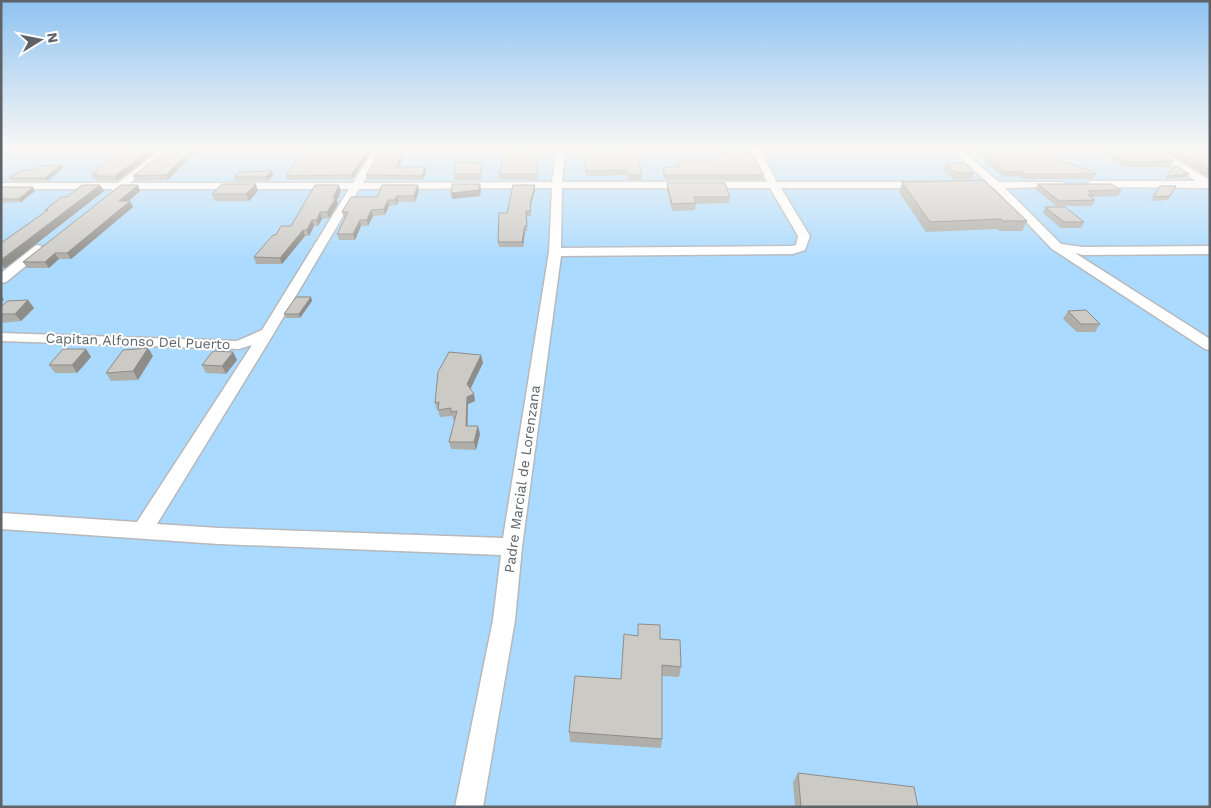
<svg xmlns="http://www.w3.org/2000/svg" width="1211" height="808" font-family="'Work Sans',sans-serif">
<rect width="100%" height="100%" fill="#f1efe8"/>
<path fill="#aadaff" d="M1 149H1210V807H1Z"/>
<g fill="none" stroke-linecap="round" stroke-linejoin="round">
<g stroke="#b5b8bc" stroke-width="3">
<path id="minor" d="M162 149H172L130 183H353L374 149H383L363 183 552 182 556 149H565L562 182H767L751 149H760L777 182H921L926 185 921 188H781L810 236 805 250 793 254 561 256 522 547 515 620 483 807H455L493 620 501 555 219 544 1 529V513L137 522 252 345 239 349 1 341V333L237 341 262 330 349 189H123L116 192 111 189H1V183H118ZM552 188 549 252 503 538 219 528 157 524 274 333 359 189ZM562 188H770L798 236 796 245 792 246 561 248Z
M951 149H960L999 182H1063L1064 184 1059 187 1005 188 1061 244 1083 247 1210 246V254L1083 255 1075 253 1210 339V350L1205 349 1052 249 994 188 964 187 963 185 968 182H987Z
M1147 149H1158L1210 180V188L1091 187 1086 184 1091 181H1196Z
M39 245 45 249 43 252 6 282 1 283V273L35 246Z"/>
</g>
<use href="#minor" fill="#fff" fill-rule="evenodd"/>
</g>
<path fill="#afaea9" d="M124 149H159L117 181H97L95 179H93L91 174Z
M168 149V180L135 181 133 176Z
M373 149 352 179 287 180 286 176 324 150Z
M382 149H407L399 167 426 171 423 180 367 179 366 175Z
M505 149H542L541 158 536 159 538 173 537 180 499 179V174Z
M587 149H645H636L642 175V180H628L627 175 586 176 584 156 587 155Z
M719 149H748L764 175 763 180H665L663 173V168L677 166 678 161H709L710 159 718 158 719 155H722Z
M972 149H1043L1062 161 1096 174 1093 179H1023L1020 176 1004 177 984 161 985 159Z
M1094 149H1156L1174 161 1170 167H1123Z
M1161 149H1208L1210 150V178Z
M945 164 974 173 971 179H954L943 170Z
M61 165 63 168 47 181H11L9 178 36 170Z
M1175 165 1189 174 1187 177 1165 179Z
M482 169 481 180H455L454 174Z
M273 175 268 181H235L234 177Z
M902 182 1027 221 1022 231H999L997 229 926 232 899 192Z
M667 183 730 197 729 203 696 204 695 210 672 211 667 190Z
M1038 184 1121 190 1118 196 1092 197 1095 200 1092 206H1056L1035 189Z
M100 185 104 191 5 268H1V243L46 211 45 210 67 197Z
M138 185 140 191 128 201 133 207 71 259H59L49 268H27L23 262Z
M418 185 419 191 415 202H398L397 205 389 206 385 215 373 216 368 226H361L355 240H339L337 234 345 218H344L342 212 377 197Z
M1160 186H1176L1168 200 1151 201Z
M1 187 35 191 21 202 1 203Z
M535 190 530 208 531 216H527V231H525L523 247H499L498 242 507 213Z
M258 191 249 201H215L212 194Z
M341 191 337 200 338 204 329 218 322 219 318 226H314L309 236H305L282 264H256L254 257 276 235 291 226Z
M1045 207 1084 222 1081 228H1061L1043 213Z
M311 297 312 301 300 318H286L284 314Z
M28 300 34 308 21 321 1 323V307Z
M1068 311 1100 324 1095 332H1077L1063 319Z
M86 349 91 357 77 373H55L49 365Z
M233 352 237 360 226 374 206 373 202 365Z
M153 356 138 380 111 381 106 373Z
M483 363 470 388 475 401 468 404V426L480 434 476 450 451 449 449 442 455 419 453 420 452 416 440 417 438 410H437L435 403Z
M660 639 681 667 679 677 662 676V739L661 748 570 742 569 732 621 679Z
M798 773 918 807H795L793 782Z"/>
<path fill="#8f8d8a" d="M151 149H159L117 181 115 176Z
M192 149H198L168 180 166 175Z
M369 149H373L352 179 351 175Z
M404 149H407L397 171 396 167Z
M61 165 63 168 47 181 45 178Z
M425 167 426 171 423 180 422 176Z
M272 171 273 175 268 181 266 177Z
M256 184 258 191 249 201 246 194Z
M480 184 481 190 480 196 452 199 451 193Z
M100 185 104 191 5 268 1 263V260Z
M138 185 140 191 122 207 119 201Z
M339 185 341 191 337 200 338 204 329 218 327 212 333 198Z
M418 185 419 191 415 202 414 196Z
M535 185V190L530 208V204Z
M33 187 35 191 21 202 19 199Z
M397 196 398 202 397 205 395 200Z
M388 200 389 206 385 215 384 209Z
M130 201 133 207 71 259 67 253Z
M371 210 373 216 368 226 367 220Z
M320 212 322 219 318 226 317 220Z
M312 220 314 226 309 236 307 230Z
M360 220 361 226 355 240 353 234Z
M525 226V231L523 247 522 242Z
M303 230 305 236 282 264 280 258Z
M55 253 59 259 49 268 45 262Z
M1 295 4 300 1 302Z
M311 297 312 301 300 318 299 314Z
M28 300 34 308 21 321 15 314Z
M148 348 153 356 138 380 133 371Z
M86 349 91 357 77 373 72 365Z
M233 352 237 360 226 374 222 366Z
M481 355 483 363 469 392 467 384Z
M474 394 475 401 468 404 467 434 466 426 467 397Z
M478 426 480 434 476 450 474 442Z"/>
<path fill="#cccac5" stroke="#8f8d8a" d="M124 149H151L115 176H94L97 174H91Z
M168 149H192L166 175 133 176Z
M325 149H369L351 175 286 176 303 151 324 150Z
M382 149H404L396 167H425L422 176 366 175Z
M505 149H541V153H534L538 168 537 174H499Z
M587 149H635L642 175H628L627 170 586 171 584 156 588 155Z
M722 149H748L764 175H665L663 168 679 166 678 161H711L710 159 720 158 719 155H725Z
M980 149H1043L1062 161 1089 170 1096 174H1025L1022 171 1006 172 986 156H990Z
M1106 149H1156L1174 161 1126 162Z
M1174 149H1208L1210 150V170Z
M456 162 482 163 481 174H454Z
M964 163 974 173H956L945 164Z
M61 165 45 178H9L22 170H36L41 166Z
M1175 165 1189 174 1167 176Z
M272 171 266 177H234L239 172Z
M984 180 1027 221H1003L1001 219 930 222 902 182Z
M667 183H725L730 197H694L696 203 672 204Z
M222 184H256L246 194H212Z
M452 184H480L479 190 451 193Z
M1038 184H1111L1121 190 1088 191 1093 195H1088L1095 200 1059 201Z
M82 185H100L1 260V243L48 210H45L61 197H67Z
M121 185H138L119 201H130L67 253H55L45 262H23Z
M315 185H339L333 198H336L327 212H320L317 220H312L307 230H303L280 258 254 257 273 235H276L281 226H291Z
M382 185H418L414 196H397L395 200H388L384 209 371 210 367 220H360L353 234H337L348 212H342L351 197H377Z
M513 185H535L530 204 531 211H526L527 226H525L522 242H498L499 213H507Z
M1160 186H1176L1170 196 1153 197Z
M1 187H33L19 199H1Z
M1045 207H1065L1084 222H1064Z
M296 297H311L299 314H284Z
M28 300 15 314H1V307L7 301Z
M1086 310 1100 324H1081L1068 311Z
M148 348 133 371 106 373 123 350Z
M63 349H86L72 365H49Z
M213 351 233 352 222 366 202 365Z
M449 352 481 355 467 384 474 394 467 397 466 426H478L474 442H449L457 411 451 412V408L438 410 439 402 435 403 438 372Z
M638 624 660 625V639L680 640 681 667 662 665V739L569 732 575 676 621 679 624 634 638 636Z
M798 773 914 787 918 807H801Z"/>
<linearGradient id="sky" x2="0" y2="1"><stop stop-color="#8fc3f1"/><stop offset="0.57" stop-color="#f9f8f5"/><stop offset="1" stop-color="#f9f8f5" stop-opacity="0"/></linearGradient>
<rect width="1211" height="262" fill="url(#sky)"/>
<g text-anchor="middle" stroke-width="4" stroke-linejoin="round" paint-order="stroke">
<g font-size="14" fill="#5f6368" stroke="#fff">
<text transform="translate(138 341) rotate(2)" y="5">Capitan Alfonso Del Puerto</text>
<text transform="translate(522 479) rotate(-82)" y="5">Padre Marcial de Lorenzana</text>
</g>
</g>
<rect width="1211" height="808" fill="none" stroke="#5f6368" stroke-width="5"/>
<g transform="translate(40 40) rotate(80)" stroke="#ffffff" stroke-width="4" paint-order="stroke">
<path d="M0-4L9 19L0 12L-9 19Z" fill="#5f6368"/>
<text y="-8" font-size="14" font-weight="bold" text-anchor="middle" fill="#5f6368">N</text>
</g>
</svg>
